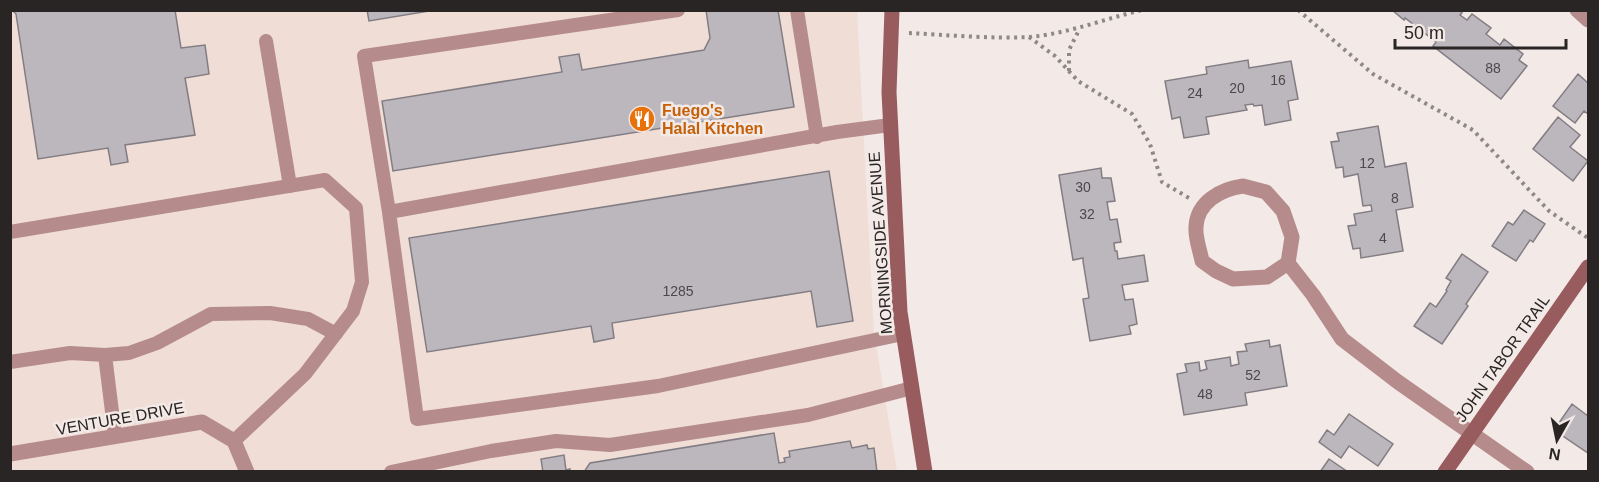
<svg xmlns="http://www.w3.org/2000/svg" width="1599" height="482" font-family="Helvetica,sans-serif">
<rect width="100%" height="100%" fill="#f3e9e6"/>
<path fill="#efddd6" d="M10 11H857L874 333 897 471H11Z"/>
<path fill="#bcb6bd" stroke="#827d83" stroke-width="1.5" d="M12 10H175L181 48 205 45 209 74 185 78 195 135 125 145 128 162 111 165 108 148 38 159 16 14Z
M367 10H435L369 21Z
M706 10H778L794 107 393 171 382 101 562 72 559 57 579 54 582 70 704 50 710 38Z
M1392 10H1459L1462 13 1460 15 1467 20 1472 14 1491 28 1486 34 1500 45 1504 39 1523 54 1519 60 1527 66 1501 99 1433 46 1436 42 1405 18 1404 20Z
M1248 60 1249 68 1291 61 1298 99 1288 101 1291 120 1265 125 1262 105 1254 106 1253 104 1245 105 1247 110 1206 117 1209 134 1184 138 1180 117 1172 119 1165 81 1207 74 1206 67Z
M1578 74 1588 83V114L1584 111 1575 123 1553 106Z
M1558 117 1580 135 1570 147 1588 161 1573 181 1533 149Z
M1378 126 1385 167 1406 163 1413 207 1396 210 1403 251 1361 258 1360 248 1353 249 1348 226 1356 225 1354 214 1372 211 1371 205 1363 206 1358 174 1344 177 1343 167 1336 168 1331 142 1339 141 1337 133Z
M1101 168 1102 178H1111L1115 201 1107 202 1110 220 1117 219 1121 242 1114 243 1115 251H1117L1118 259 1144 255 1148 281 1122 285 1125 300 1133 299 1137 324 1129 326 1131 334 1090 341 1083 299 1089 298 1083 261V258L1073 260 1059 175Z
M829 171 853 321 817 327 811 291 612 323 614 338 594 342 591 326 427 352 409 238Z
M1524 210 1545 224 1533 242 1530 240 1516 261 1492 246 1508 222 1513 225Z
M1462 254 1488 272 1466 304 1468 306 1442 344 1414 326 1430 303 1436 307 1447 291 1446 290 1451 281 1446 278Z
M1269 340 1270 347 1280 345 1287 386 1245 393 1247 405 1184 415 1177 374 1187 372 1185 364 1199 362 1200 371 1207 369 1205 361 1230 357 1231 366 1239 364 1237 352 1247 351 1245 344Z
M1572 404 1588 416V453L1554 430Z
M1349 414 1393 444 1378 466 1349 446 1341 458 1319 442 1327 430 1334 435Z
M774 433 779 463 785 462 784 458 790 457 789 451 850 441 852 448 867 445 868 449 874 448 877 472H584L590 463Z
M564 455 566 470 570 469V472H543L541 459Z
M1329 459 1348 472H1320Z"/>
<g fill="none" stroke-linecap="round" stroke-linejoin="round">
<path stroke="#8e8886" stroke-width="4" stroke-dasharray="3 4.5" stroke-linecap="butt" d="M1298 10 1373 74 1473 130 1549 211 1588 238
M909 33C947 35 992 39 1030 37 1070 33 1104 19 1142 10
M1029 37 1055 56 1078 81 1132 114 1150 144 1162 182 1189 198
M1069 71V50L1079 30"/>
<path stroke="#b58b8c" stroke-width="14" d="M678 10 364 56 389 212 417 419 658 386 903 334
M797 10 817 137
M266 41 290 186
M389 212 837 132 890 125
M10 232 325 180 356 208 362 282 353 311 305 374 234 441
M105 355 129 353 157 343 211 314 270 313 308 319 336 334
M10 362 70 353 105 355 115 436
M391 472 491 451 556 441 610 445 808 415 912 388"/>
<path stroke="#b58b8c" stroke-width="15" d="M1577 10 1588 20
M1243 186 1266 192 1283 211 1292 237 1288 263 1267 277 1233 279 1216 271 1202 261C1200 250 1195 238 1196 227 1197 202 1221 189 1243 186Z
M1288 263 1313 295 1342 339 1398 382 1527 472
M10 454 202 422 234 441 247 472"/>
<path stroke="#985c5f" stroke-width="15" d="M892 10 889 92 900 312 925 472
M1445 472 1588 267"/>
</g>
<defs>
<g id="restaurant-disc" transform="scale(1.35)"><circle r="9.5" fill="#e8710a" stroke="#f3e9e6"/><path d="M-5-6h1v4h1v-4h1v4h1v-4h1v5L-1.5 .5V6h-2V.5L-5-1ZM5-6V6H3V1.5H1.5Q1.5-4 5-6Z" fill="#fff"/></g>
</defs>
<g fill-rule="evenodd">
<use href="#restaurant-disc" x="642" y="119"/>
</g>
<g text-anchor="middle" stroke-width="5" stroke-linejoin="round" paint-order="stroke">
<g font-size="14" fill="#4d494a">
<text x="1493" y="73">88</text>
<text x="1278" y="85">16</text>
<text x="1237" y="93">20</text>
<text x="1195" y="98">24</text>
<text x="1367" y="168">12</text>
<text x="1083" y="192">30</text>
<text x="1395" y="203">8</text>
<text x="1087" y="219">32</text>
<text x="1383" y="243">4</text>
<text x="678" y="296">1285</text>
<text x="1253" y="380">52</text>
<text x="1205" y="399">48</text>
</g>
<g font-size="16" font-weight="bold" fill="#c56008" stroke="#f3e9e6" text-anchor="start">
<text x="662" y="116">Fuego's<tspan x="662" dy="18">Halal Kitchen</tspan></text>
</g>
<g font-size="16" fill="#282524" stroke="#f3e9e6">
<text transform="translate(880 243) rotate(-94)" y="6">MORNINGSIDE AVENUE</text>
<text transform="translate(1502 358) rotate(-55)" y="6">JOHN TABOR TRAIL</text>
<text transform="translate(120 418) rotate(-10)" y="6">VENTURE DRIVE</text>
</g>
</g>
<rect width="1599" height="482" fill="none" stroke="#282524" stroke-width="24"/>
<g transform="translate(1557 440) rotate(189)" stroke="#f3e9e6" stroke-width="4.5" paint-order="stroke">
<path d="M0-4.5L10 22L0 15L-10 22Z" fill="#282524"/>
<text y="-9" font-size="16" font-weight="bold" text-anchor="middle" fill="#282524">N</text>
</g>
<path d="M1395 39v9h171v-9" fill="none" stroke="#282524" stroke-width="3"/>
<text x="1404" y="39" font-size="18" fill="#282524" stroke="#f3e9e6" stroke-width="4.5" paint-order="stroke">50 m</text>
</svg>
